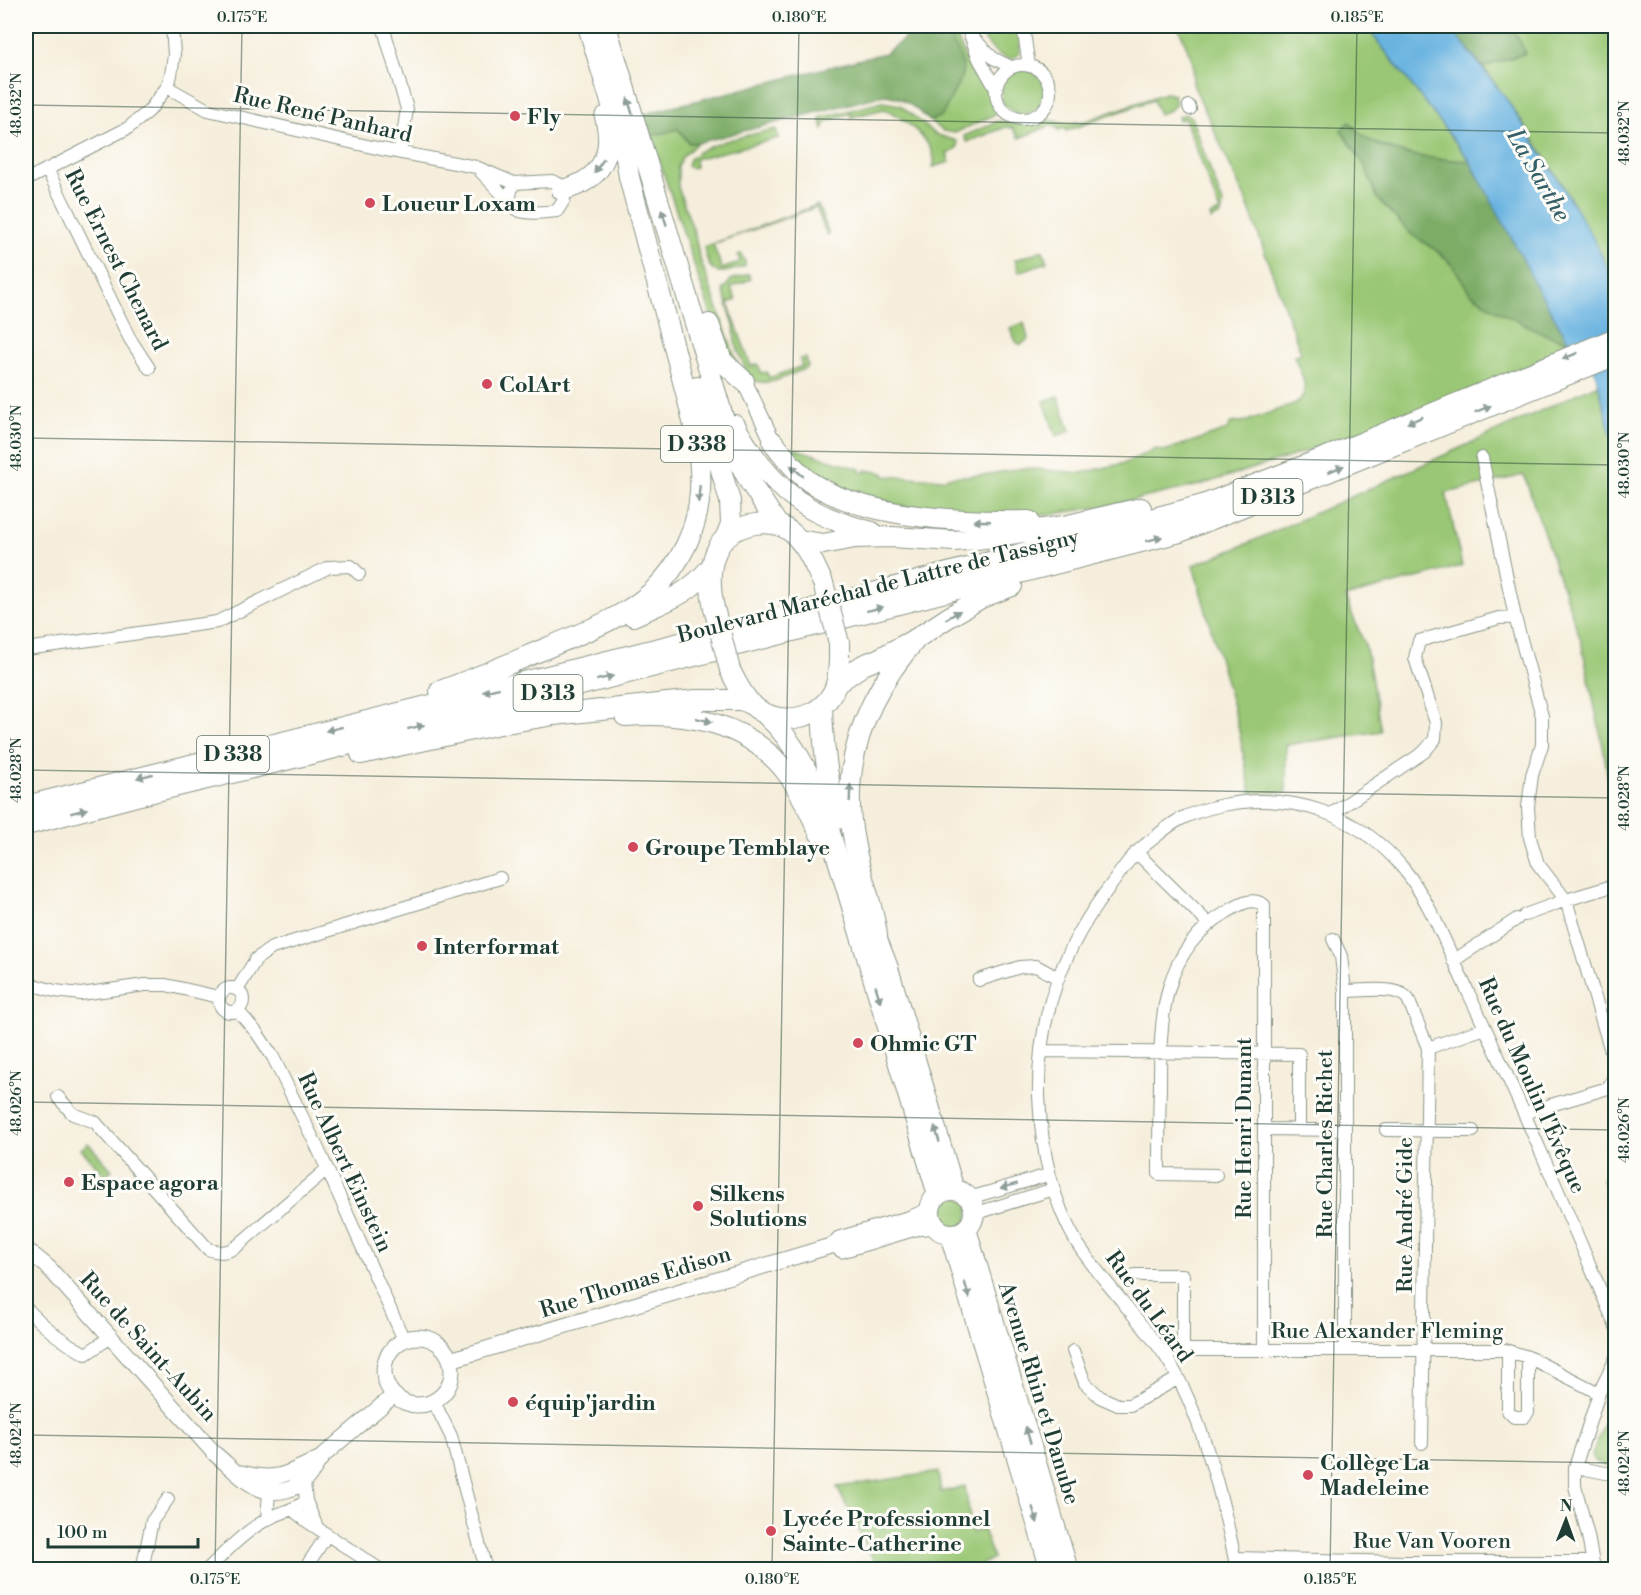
<svg xmlns="http://www.w3.org/2000/svg" width="1641" height="1595" font-family="'Libre Bodoni',serif">
<rect width="100%" height="100%" fill="#fdfcf7"/>
<filter id="ink" filterUnits="userSpaceOnUse"><feTurbulence type="fractalNoise" baseFrequency=".0167" numOctaves="2"/><feDisplacementMap in="SourceGraphic" scale="12" xChannelSelector="R" yChannelSelector="G"/><feConvolveMatrix kernelMatrix="1 2 1 2 8 2 1 2 1" color-interpolation-filters="sRGB"/></filter>
<filter id="wash" filterUnits="userSpaceOnUse"><feTurbulence type="fractalNoise" baseFrequency=".008" numOctaves="4" result="noise"/><feDisplacementMap in="SourceGraphic" scale="24" xChannelSelector="R" yChannelSelector="G"/><feGaussianBlur stdDeviation="1.35" result="paint"/><feColorMatrix in="noise" values="0 0 0 0 0 0 0 0 0 0 0 0 0 0 0 0 0 1.4 0 .05"/><feComposite in="paint" operator="in"/></filter>
<g filter="url(#wash)">
<rect width="100%" height="100%" fill="#f6eedc"/>
<path fill="#9ac775" stroke="#5c8254" stroke-width="1.5" d="M935 26H952L974 78 983 71C991 85 990 99 996 114L955 133 943 131 930 121 942 115 948 35Z
M976 26H1020V53L1012 59C995 58 983 39 976 26Z
M1178 26H1366L1470 161 1426 158 1398 151 1341 131 1365 166 1378 199 1411 234 1440 253 1454 267 1470 293 1547 335 1569 342 1572 345 1525 369 1428 407 1287 458 1200 485 1107 506 1045 515H941L836 491 784 449 793 448 860 469V472L865 473 866 470 884 473V476L946 479 947 477 984 475 1024 468 1081 473 1125 463 1156 449 1164 451 1227 430 1231 423 1247 421 1296 403C1313 392 1300 372 1294 356L1301 353 1247 203 1193 84V62Z
M1511 26H1615V285C1580 208 1534 135 1483 67L1526 53Z
M1001 92a22 22 0 1 1 44 0a22 22 0 1 1-44 0Z
M1165 93 1174 95 1176 104 1170 110 1159 114 1153 100 1066 131 1065 128 1058 130 1057 126 1054 127 1052 125 1019 138 1013 128 1006 127 967 142 964 136 998 121 1022 124 1046 120 1069 123 1086 121Z
M882 102 900 105 935 134 957 141 958 146 954 151 947 154 950 162 933 167C941 146 901 115 884 109L851 117 850 113 826 122 823 129 820 118Z
M1185 114 1191 117 1223 204 1221 215 1211 220 1210 216 1220 212 1185 119 1179 120 1178 117Z
M678 129 689 143H697L682 157 678 167V187L695 235 699 256 740 371 726 360 651 136Z
M776 129 779 138 695 159 696 167 691 168 687 166C689 144 757 134 776 129Z
M818 205 829 234 827 235 816 207 713 244 722 269 740 262 738 255 741 254 745 261V266C718 275 710 278 704 247Z
M1043 250 1047 262 1019 272 1015 260Z
M749 274 751 279 731 287 736 300 728 303 751 366 758 364 761 373 767 372 769 378 802 366 800 359 806 358 808 367C792 374 763 392 748 376L735 342 734 326 723 290 731 280Z
M1024 323 1028 339 1021 345 1016 342 1010 328Z
M1598 384 1616 451 1615 819 1603 747 1581 641 1524 475 1446 493 1462 566 1345 597 1366 648 1381 731 1286 745V792L1251 793 1237 721 1193 565 1235 549 1480 439Z
M1058 396 1070 431 1056 436 1044 401Z
M88 1143 112 1170 105 1175 81 1149Z
M1615 1173V1211L1602 1179Z
M935 1212a17 17 0 1 1 34 0a17 17 0 1 1-34 0Z
M1615 1396V1468C1606 1467 1595 1465 1592 1454Z
M938 1472 941 1492 965 1486 972 1533 983 1529 993 1558 974 1569H878L837 1487Z"/>
<path fill="#7bac66" stroke="#4d744d" stroke-width="1.5" d="M916 26H935L948 35 958 51 963 65 962 76 942 116 930 121C916 109 904 96 884 95L697 143H689L678 129 651 136 644 114 885 53 904 39 910 28Z
M1449 26H1511L1526 53 1483 67Z
M1349 122C1354 127 1360 134 1366 138 1394 157 1438 159 1470 161L1527 267 1533 281 1569 342 1547 335 1499 312 1470 293 1454 267 1440 253 1411 234 1378 199 1365 166 1341 130Z"/>
<path fill="#68b2e0" stroke="#44788a" stroke-width="1.5" d="M1366 26H1449L1505 97 1560 182 1595 241 1615 285V451L1594 367 1569 342 1533 281 1527 267 1470 161Z"/>
</g>
<g filter="url(#ink)">
<g fill="none" stroke-linecap="round" stroke-linejoin="round">
<g stroke="#8a9688" stroke-width="14">
<path id="minor" d="M383 26 407 109 400 153
M967 26 979 59 996 89
M1023 26 1029 66
M971 36 993 58 1011 67
M996 92a27 27 0 1 1 54 0a27 27 0 1 1-54 0Z
M167 87 208 110 381 149 476 167 514 183 552 181 559 184 564 200 557 211C534 213 498 219 514 183
M1189 106 1190 109
M47 169 130 339 149 368
M481 172 504 196 510 199
M26 180 128 128 149 111 167 87 171 75 174 55 172 26
M1482 458 1515 617
M26 649 217 622 329 567 351 566 359 574
M1331 814 1424 752 1435 739 1436 723 1415 658 1419 641 1499 618 1515 617 1542 716V745L1532 775 1528 807 1530 838 1538 864 1566 900 1616 1068
M1136 852 1208 923
M1525 915 1566 900 1616 885
M1333 939 1341 956 1345 991V1350
M1453 961 1517 919
M979 980 1020 967 1036 966 1058 978
M26 983 55 991 81 994 145 985H166L219 997
M219 1000a12 12 0 1 1 24 0a12 12 0 1 1-24 0Z
M237 990 256 959 272 948 500 878
M1345 991C1362 991 1398 985 1408 999L1428 1048
M237 1010 257 1033 273 1057 319 1151 404 1340
M1041 1051 1299 1054V1129
M58 1097 73 1114 95 1122 208 1249C219 1253 227 1253 236 1247L327 1169
M1524 1113 1608 1088 1616 1073
M1264 1129 1345 1130
M1386 1130 1473 1131
M1216 1175 1159 1174C1159 1145 1159 1116 1160 1087 1160 1019 1161 950 1227 912 1239 905 1251 896 1264 905V1350
M969 1198 1048 1175
M974 1214 1054 1189
M1135 1275H1183V1350
M26 1308C44 1327 62 1342 86 1354L112 1336
M1073 1351 1085 1383 1100 1397 1118 1405H1130L1177 1379
M1508 1351V1411L1514 1417H1524L1528 1412V1357
M1166 1357 1174 1351 1183 1350H1505L1528 1357 1599 1393
M434 1402 451 1436 486 1570
M1422 1443 1428 1048 1485 1028
M1575 1467 1616 1475
M296 1479 304 1482 306 1501 317 1527
M293 1510 308 1522 381 1570
M267 1519 269 1492 273 1485
M1235 1558 1404 1562H1593
M1594 1569 1588 1536 1575 1486V1467L1599 1393 1616 1358
M142 1570 152 1521 168 1499
M207 1570C224 1553 246 1530 268 1519 282 1511 291 1512 306 1501
M304 1570 327 1535
M1237 1570C1224 1503 1203 1414 1166 1357 1153 1337 1136 1319 1121 1300 1106 1282 1090 1263 1077 1243 1051 1199 1041 1147 1039 1096 1037 1014 1064 945 1114 881 1123 868 1132 855 1145 845 1156 837 1166 827 1177 821 1191 813 1208 808 1223 805 1290 791 1358 814 1403 868 1432 903 1450 955 1470 996 1522 1105 1569 1216 1616 1327"/>
</g>
<g stroke="#8a9688" stroke-width="17">
<path id="tertiary" d="M744 381 773 442
M834 1245 842 1250 915 1228 935 1226
M26 1249 48 1267 215 1454C230 1466 249 1488 268 1491 279 1493 295 1489 303 1482 312 1475 316 1463 323 1456 346 1435 371 1415 394 1395
M384 1371a34 34 0 1 1 68 0a34 34 0 1 1-68 0Z
M450 1360 834 1245 839 1239 911 1218 930 1210
M241 1473C279 1483 287 1473 321 1458"/>
</g>
<g stroke="#8a9688" stroke-width="22">
<path id="primary" d="M714 608C706 570 711 531 755 524 768 522 781 524 791 532 807 545 814 565 823 583
M730 670C736 682 742 695 752 705 779 729 824 720 836 685 840 671 839 657 839 643
M822 706C823 744 827 783 838 819
M766 715C792 738 810 774 822 806L938 1195
M625 716C688 711 750 722 790 777 802 794 811 814 820 834
M870 921 888 968 954 1190
M930 1212a22 22 0 1 1 44 0a22 22 0 1 1-44 0Z
M966 1229 1068 1570
M950 1234 1051 1570"/>
</g>
<g stroke="#8a9688" stroke-width="22">
<path id="trunk" d="M588 26 629 161
M606 26 733 450 749 481 778 525
M562 190C601 181 615 154 605 117
M709 324 722 361 744 381
M697 387 730 501 731 524 725 539
M735 425C742 440 751 452 760 464 793 505 823 519 872 532
M773 442C784 456 795 471 810 482 866 519 963 522 1029 521
M799 540 823 544 855 538 892 537 954 541 977 539 1064 526 1141 508
M633 616C666 601 687 596 711 567
M836 684 863 665 878 659 917 638 949 617 981 598 1012 586
M440 691C477 678 513 662 549 647 584 632 624 618 653 591 680 565 698 529 700 491 703 448 688 403 678 362 662 300 645 239 629 177L625 151
M361 754 500 724 554 715 696 700H741L752 704
M26 806 772 620 1203 505 1334 454 1616 338
M26 825 132 797 319 752 1180 532 1616 355
M877 935C873 903 859 873 854 841 839 764 866 696 917 638"/>
</g>
<use href="#minor" stroke="#fff" stroke-width="12"/>
<use href="#tertiary" stroke="#fff" stroke-width="15"/>
<use href="#primary" stroke="#fff" stroke-width="20"/>
<use href="#trunk" stroke="#fff" stroke-width="20"/>
<g stroke="#8a9688" stroke-width="22" stroke-linecap="butt">
<path id="primary-bridge" d="M823 583 839 643
M714 608 730 670"/>
</g>
<use href="#primary-bridge" stroke="#fff" stroke-width="20"/>
</g>
<defs><path id="oneway-solid" d="M-6-.8H1V-3.2L6.5 0L1 3.2V.8H-6Z" transform="scale(1.5)"/></defs>
<g fill="#8f9e9a">
<use href="#oneway-solid" transform="translate(630 106) rotate(-107)"/>
<use href="#oneway-solid" transform="translate(599 166) rotate(125)"/>
<use href="#oneway-solid" transform="translate(664 217) rotate(-107)"/>
<use href="#oneway-solid" transform="translate(1570 356) rotate(158)"/>
<use href="#oneway-solid" transform="translate(1483 409) rotate(-22)"/>
<use href="#oneway-solid" transform="translate(1415 420) rotate(157)"/>
<use href="#oneway-solid" transform="translate(1336 469) rotate(-22)"/>
<use href="#oneway-solid" transform="translate(797 471) rotate(-139)"/>
<use href="#oneway-solid" transform="translate(699 494) rotate(95)"/>
<use href="#oneway-solid" transform="translate(982 521) rotate(-178)"/>
<use href="#oneway-solid" transform="translate(1154 539) rotate(-15)"/>
<use href="#oneway-solid" transform="translate(875 609) rotate(-14)"/>
<use href="#oneway-solid" transform="translate(953 615) rotate(-31)"/>
<use href="#oneway-solid" transform="translate(605 678) rotate(-14)"/>
<use href="#oneway-solid" transform="translate(491 690) rotate(166)"/>
<use href="#oneway-solid" transform="translate(704 720) rotate(14)"/>
<use href="#oneway-solid" transform="translate(416 727) rotate(-14)"/>
<use href="#oneway-solid" transform="translate(334 729) rotate(166)"/>
<use href="#oneway-solid" transform="translate(145 776) rotate(166)"/>
<use href="#oneway-solid" transform="translate(850 793) rotate(-88)"/>
<use href="#oneway-solid" transform="translate(79 811) rotate(-15)"/>
<use href="#oneway-solid" transform="translate(878 994) rotate(73)"/>
<use href="#oneway-solid" transform="translate(937 1134) rotate(-107)"/>
<use href="#oneway-solid" transform="translate(1009 1186) rotate(164)"/>
<use href="#oneway-solid" transform="translate(967 1290) rotate(73)"/>
<use href="#oneway-solid" transform="translate(1028 1435) rotate(-107)"/>
<use href="#oneway-solid" transform="translate(1035 1515) rotate(73)"/>
</g>
</g>
<path fill="none" stroke="#1f3d34" stroke-width="1.5" stroke-opacity="0.45" d="M26 105 1616 133M26 438 1616 465M26 770 1616 798M26 1102 1616 1130M26 1435 1616 1463M215 1570 242 26M772 1570 799 26M1330 1570 1357 26"/>
<g fill="#d1495b" stroke="#fdfcf7" stroke-width="2">
<circle cx="515" cy="116" r="6"/>
<circle cx="370" cy="203" r="6"/>
<circle cx="487" cy="384" r="6"/>
<circle cx="633" cy="847" r="6"/>
<circle cx="422" cy="946" r="6"/>
<circle cx="858" cy="1043" r="6"/>
<circle cx="69" cy="1182" r="6"/>
<circle cx="698" cy="1206" r="6"/>
<circle cx="513" cy="1402" r="6"/>
<circle cx="1308" cy="1475" r="6"/>
<circle cx="771" cy="1531" r="6"/>
</g>
<g text-anchor="middle" stroke-width="6" stroke-linejoin="round" paint-order="stroke">
<g fill="#fdfcf7" stroke="#62766e" stroke-width="1.5">
<rect x="661" y="426" width="72" height="36" rx="4.5"/>
<rect x="1233.5" y="479" width="69" height="36" rx="4.5"/>
<rect x="513.5" y="675" width="69" height="36" rx="4.5"/>
<rect x="197" y="736" width="72" height="36" rx="4.5"/>
</g>
<g font-size="21" font-weight="bold" fill="#1f3d34">
<text x="697" y="451">D 338</text>
<text x="1268" y="504">D 313</text>
<text x="548" y="700">D 313</text>
<text x="233" y="761">D 338</text>
</g>
<g font-size="22" fill="#1f3d34" stroke="#fdfcf7">
<text transform="translate(323 114) rotate(13)" y="8">Rue René Panhard</text>
<text transform="translate(117 259) rotate(63)" y="8">Rue Ernest Chenard</text>
<text transform="translate(878 585) rotate(-14)" y="8">Boulevard Maréchal de Lattre de Tassigny</text>
<text transform="translate(1533 1085) rotate(66)" y="8">Rue du Moulin l'Évêque</text>
<text transform="translate(1243 1128) rotate(-90)" y="8">Rue Henri Dunant</text>
<text transform="translate(1324 1144) rotate(-90)" y="8">Rue Charles Richet</text>
<text transform="translate(346 1162) rotate(65)" y="8">Rue Albert Einstein</text>
<text transform="translate(1404 1215) rotate(-90)" y="8">Rue André Gide</text>
<text transform="translate(635 1281) rotate(-17)" y="8">Rue Thomas Edison</text>
<text transform="translate(1150 1306) rotate(54)" y="8">Rue du Léard</text>
<text x="1387" y="1338">Rue Alexander Fleming</text>
<text transform="translate(149 1346) rotate(48)" y="8">Rue de Saint-Aubin</text>
<text transform="translate(1040 1393) rotate(73)" y="8">Avenue Rhin et Danube</text>
<text x="1432" y="1548">Rue Van Vooren</text>
</g>
<g font-size="22" font-weight="bold" fill="#1f3d34" stroke="#fdfcf7" text-anchor="start">
<text x="527" y="124">Fly</text>
<text x="382" y="211">Loueur Loxam</text>
<text x="499" y="392">ColArt</text>
<text x="645" y="855">Groupe Temblaye</text>
<text x="434" y="954">Interformat</text>
<text x="870" y="1051">Ohmic GT</text>
<text x="81" y="1190">Espace agora</text>
<text x="710" y="1201">Silkens<tspan x="710" dy="25">Solutions</tspan></text>
<text x="525" y="1410">équip'jardin</text>
<text x="1320" y="1470">Collège La<tspan x="1320" dy="25">Madeleine</tspan></text>
<text x="783" y="1526">Lycée Professionnel<tspan x="783" dy="25">Sainte-Catherine</tspan></text>
</g>
<g font-size="24" font-style="italic" fill="#356068" stroke="#fdfcf7">
<text transform="translate(1539 175) rotate(60)" y="8">La Sarthe</text>
</g>
</g>
<rect width="1641" height="1595" fill="none" stroke="#fdfcf7" stroke-width="66"/>
<g transform="translate(1566 1520) rotate(1)" stroke="#fdfcf7" stroke-width="4.5" paint-order="stroke">
<path d="M0-4.5L10 22L0 15L-10 22Z" fill="#1f3d34"/>
<text y="-9" font-size="16" font-weight="bold" text-anchor="middle" fill="#1f3d34">N</text>
</g>
<path d="M48 1538v9h150v-9" fill="none" stroke="#1f3d34" stroke-width="3"/>
<text x="57" y="1538" font-size="18" fill="#1f3d34" stroke="#fdfcf7" stroke-width="4.5" paint-order="stroke">100 m</text>
<rect x="33" y="33" width="1575" height="1529" fill="none" stroke="#1f3d34" stroke-width="2"/>
<g font-size="15" text-anchor="middle" fill="#1f3d34">
<text x="242" y="22">0.175°E</text>
<text x="799" y="22">0.180°E</text>
<text x="1357" y="22">0.185°E</text>
<text transform="translate(16 105) rotate(-90)" y="5">48.032°N</text>
<text transform="translate(1624 133) rotate(-90)" y="5">48.032°N</text>
<text transform="translate(16 438) rotate(-90)" y="5">48.030°N</text>
<text transform="translate(1624 465) rotate(-90)" y="5">48.030°N</text>
<text transform="translate(16 770) rotate(-90)" y="5">48.028°N</text>
<text transform="translate(1624 798) rotate(-90)" y="5">48.028°N</text>
<text transform="translate(16 1103) rotate(-90)" y="5">48.026°N</text>
<text transform="translate(1624 1130) rotate(-90)" y="5">48.026°N</text>
<text transform="translate(16 1435) rotate(-90)" y="5">48.024°N</text>
<text transform="translate(1624 1463) rotate(-90)" y="5">48.024°N</text>
<text x="215" y="1584">0.175°E</text>
<text x="772" y="1584">0.180°E</text>
<text x="1330" y="1584">0.185°E</text>
</g>
</svg>
